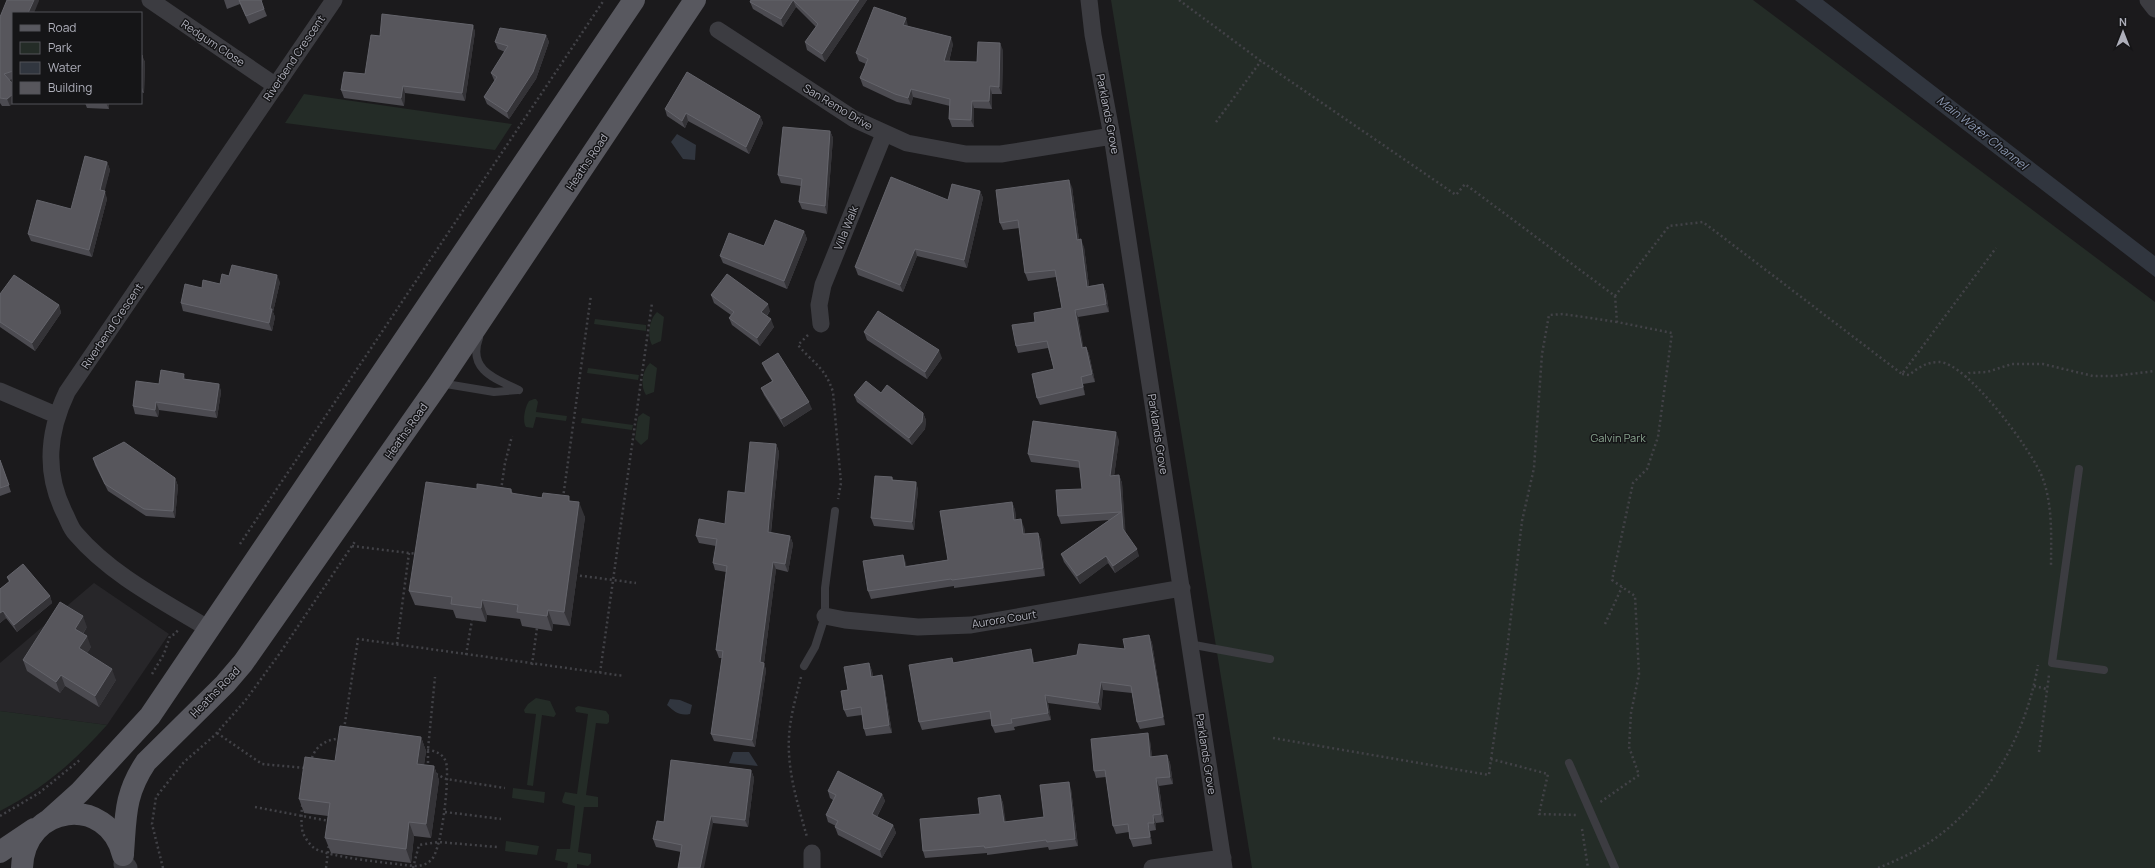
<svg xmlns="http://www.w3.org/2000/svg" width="2155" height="868" font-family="Manrope,sans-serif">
<rect width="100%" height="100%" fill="#1b1a1c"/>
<path fill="#272629" d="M94 583 169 634 107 725 0 711V663Z"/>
<path fill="#242c27" d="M1111 0H1753L2155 302V868H1252Z
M304 94 512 124 495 150 285 123Z
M657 312 664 317 661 341 652 345C647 336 649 320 657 312Z
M595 319 646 325V331L594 324Z
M650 363 657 368 654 392 646 395C640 386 642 371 650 363Z
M588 368 639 375 638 380 587 373Z
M534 399H536L538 402 536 412 567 416 566 421 536 417 533 428 526 427C522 421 525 407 529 401Z
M643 413 650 417 648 439 641 445 635 439 638 417Z
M582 418 633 425 632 430 581 423Z
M536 698 550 701 556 714 554 717 542 715 533 786 527 785 536 714 525 713 524 710 528 704Z
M578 706 606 711 609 715V722L607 724 596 723 586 795 598 797V807H584L578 852 591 854V863L588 866 577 864V868H567L568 863 555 860 557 849H570L575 806 563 803 562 801 565 792 577 794 588 714 576 712 575 708Z
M0 711 107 725C74 762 44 788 0 811Z
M513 788 545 792 544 803 512 798Z
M506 841 539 846 537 855 505 851Z"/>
<path fill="#31363f" d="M1795 0H1823L2155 256V277Z
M677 134 696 145 695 160 683 159 671 142Z
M670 699 680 700 692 705 690 714C679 716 675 712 667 705Z
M733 752H749L758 766 729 763Z"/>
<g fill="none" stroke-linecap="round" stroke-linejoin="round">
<path stroke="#424247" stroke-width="2.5" stroke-dasharray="2 3" stroke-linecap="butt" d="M1179 0 1261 61 1456 195 1465 184 1615 296 1617 322 1672 333 1658 437 1647 469 1633 483 1612 580 1635 596 1639 674 1631 713 1629 747 1639 775 1599 803
M1216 122 1261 61
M1615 296 1669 226 1703 222 1902 374 1996 248
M808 335 798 345C813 363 825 367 833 392L841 483 838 499
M1902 374 1909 375C1918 368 1926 362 1939 362 1967 362 2034 453 2043 479 2053 507 2051 538 2051 567
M1965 377 1969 373 1987 372 2012 364H2043L2093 376H2114L2155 371
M501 490 505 463 512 436
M563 498 591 295
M240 544 604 0
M352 546 417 554
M575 575 636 583
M1605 624 1622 587
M397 644 409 553
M466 655 472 620
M532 665 537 628
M600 673 652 303
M152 674 164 654 170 636 175 634 178 630
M801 677C796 697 790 717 789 737 787 771 798 805 807 837
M2034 686 2047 689
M344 729 358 639 624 676
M217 733 262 764 305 768
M343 738 430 750C437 752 443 754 446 762 450 776 442 848 432 859 427 865 420 866 413 866 391 863 330 858 314 848 310 845 305 838 303 833 298 818 306 763 316 750 323 741 332 739 343 738Z
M1273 738 1489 775 1491 759 1548 774 1539 814 1577 815
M2039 752 2049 675
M1491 759 1507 650 1522 521 1534 468 1542 354 1549 315 1563 314 1617 322
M428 768V749L435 677
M436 774 446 779 505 788
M255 807 329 821
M445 812 501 819
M0 816 39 793 81 759
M1582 829 1588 868
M163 868 152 824 156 797 184 762 215 735 245 701 280 653 356 540
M326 868 329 844
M413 868 419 845 438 842 497 847
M1878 868C1895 861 1911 854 1927 844 1988 804 2026 735 2038 665"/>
<path stroke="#3c3c41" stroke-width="8" d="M479 338C467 370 496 379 519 390
M440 383 494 392 518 390
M2079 469 2052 663 2104 670
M1189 644 1270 659
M804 666 815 647 825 616V588L835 511
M1569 763 1615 868"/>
<path stroke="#3c3c41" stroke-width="17" d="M150 0 276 86
M1089 0 1093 35 1112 136 1224 868
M2148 0 2155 9
M718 30 854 119 907 143 966 154H1001L1112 136
M821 324 819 305 823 285 884 134
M0 391 56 415
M825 616 845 620 918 627 971 625 1182 588
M209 629C163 601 111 575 76 534 70 528 68 519 64 512 44 471 48 432 67 392L334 0
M812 853V868
M1152 868 1223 858"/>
<path stroke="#3c3c41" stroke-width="21" d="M124 864 127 868"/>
<path stroke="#58585f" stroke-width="22" d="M50 819 80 792 150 716 634 0
M0 852 34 829
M123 853C126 816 124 795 146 762L225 684 243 663 439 383 695 0
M22 868C24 803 108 794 123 855"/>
</g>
<path fill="#4c4b51" d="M224 0H263L261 1 267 16 249 24 240 4 227 9Z
M751 0H867L825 62 807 50 805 42 816 27 796 7 783 27 753 9 750 2Z
M39 1 13 13V79L10 80V106H2L0 103V17Z
M473 25 475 32 465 101 405 93 404 106 344 98 341 90 365 74 380 36Z
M908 26 953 44 949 62H977L1003 50 1002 94H992V109L974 108V127H952L949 119 950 106 913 97 911 105 897 102 863 86 860 78 866 64 859 61 856 53Z
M546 35 549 42 536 79 509 119 487 104 484 97 495 81 494 80 491 73 505 52 498 49 495 42Z
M141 55 145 62 144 93 141 92Z
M85 103H109V109L87 108Z
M665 109 760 116 763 123 749 154 688 121 685 128 667 116Z
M830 131 833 138 827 214 802 209 799 202 801 186 781 183 778 175Z
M107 162 110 170 104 191 107 199 92 257 31 241 28 234 71 209Z
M1072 187 1079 240 1084 247 1089 286 1103 284 1106 292 1109 312 1078 317 1083 347H1086L1089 354 1095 382 1083 384 1085 395 1040 405 1037 398 1054 369 1048 348 1018 353 1016 346 1035 322 1062 308 1056 277 1028 281 1025 273 1019 228 1003 230 1000 223Z
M980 191 983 198 967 268 917 256 903 292 858 275 855 267 948 200Z
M804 231 807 239 787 289 723 263 720 256 764 246Z
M229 276 280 282 273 312 275 317 272 331 183 311 181 303 202 288 220 284Z
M0 294 59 305 61 313 35 351 0 327Z
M711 295 770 311 767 316 774 327 760 346 732 325 729 318 731 315 714 303Z
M864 332 942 358 927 379 867 340Z
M762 363 812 409 784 427 764 395 761 388 772 381 765 370Z
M186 379 219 384 221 392 217 418 159 410 158 417 135 414 133 406 159 384Z
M881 393 923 413 926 420 925 429 912 445 857 402 854 395Z
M1119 440 1114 476 1119 475 1122 483 1125 533 1139 556 1115 573 1108 563 1080 584 1064 562 1061 554 1109 520 1061 524 1058 516 1082 489 1080 468 1031 462 1028 454Z
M776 444 779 452 771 533 790 536 793 544 788 572 776 569 764 663 766 670 755 747 714 741 711 734 722 658H719L716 650 726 572 715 570 713 563 716 546 699 543 696 536 725 524Z
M93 458 175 478 178 486 175 518 146 516 108 491 95 465Z
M0 460 11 492 0 496Z
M892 477 893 480 916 482 918 490 914 530 874 526 871 518Z
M477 489H511L513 494 571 501 585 517 570 626 553 624 552 631 522 626 520 619 487 615 486 622 456 618 453 610 415 605 409 591Z
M1012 502 1015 510 1016 520 1024 527 1025 534 1038 533 1041 540 1045 576 954 588V586L871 599 868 591 903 555 906 566 948 560Z
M7 577 50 596 52 603 17 632 6 618 0 623V589L9 582Z
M87 627 83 634 91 647 87 653 116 680 99 707 65 686 60 693 27 671 23 660Z
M1149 635 1152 643 1165 725 1140 729 1137 722 1132 693 1103 690 1101 710 1048 703 1051 720 1014 727 1015 730 995 733 992 726 991 719 922 730 919 722 954 663 1033 657 1034 663 1125 649Z
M869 663 872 671 873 677 882 675 884 683 892 733 866 736 864 729 862 715 847 717 844 710 848 690Z
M421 737 426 751 424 765 434 766 439 780 431 838 414 836 411 863 331 853 325 838 328 816 304 813 299 799 335 761Z
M1150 741 1152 757 1167 755 1170 763 1173 784 1159 786 1164 822 1156 823V830L1150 831 1152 844 1133 847 1130 839 1129 832 1116 834 1113 826 1106 777 1096 778 1094 771Z
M751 770 754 778 748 827 713 823 681 852 656 847 653 839 664 822Z
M1071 789 1078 846 1049 850 1048 847 987 855V853L925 858 923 851 980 814 1000 795 1003 803 1005 822 1044 817Z
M828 791 882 794 885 801 877 817 893 825 896 833 882 858 838 835 835 827 836 826 828 822 826 815 833 800 830 798Z"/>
<path fill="#343337" d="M34 0H39V1L34 13H28Z
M793 0 796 7 783 27 781 19Z
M859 0H867L825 62 822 54Z
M906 18 908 26 906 32 903 25Z
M473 25 475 32 465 101 462 93Z
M546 35 549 42 536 79 509 119 507 112Z
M951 37 953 44 947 69 944 61Z
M1000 43 1003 50 1002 94 999 87Z
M142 55 145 62 144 93 141 85Z
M403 86 405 93 404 106 401 98Z
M990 86 992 94V109L989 101Z
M911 89 913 97 911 105 908 98Z
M13 94V103H14L10 106 7 99Z
M972 101 974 108V127L971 120Z
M106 103H109V109Z
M686 113 688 121 685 128 682 121Z
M760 116 763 123 749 154 746 147Z
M830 131 833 138 827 214 825 206Z
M107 162 110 170 103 198 100 190Z
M1069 180 1072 187 1080 247 1077 240Z
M105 191 107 199 92 257 89 250Z
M980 191 983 198 967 268 964 260Z
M804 231 807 239 787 289 784 281Z
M1081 239 1084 247 1090 294 1087 287Z
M915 249 917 256 903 292 900 285Z
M277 275 280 282 273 312 275 317 272 331 269 323 270 309Z
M1103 284 1106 292 1109 312 1106 304Z
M768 304 770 311 764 319 761 312Z
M59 305 61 313 35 351 32 343Z
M1075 310 1078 317 1085 355 1082 348Z
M771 319 774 327 760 346 757 338Z
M1086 347 1089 354 1095 382 1092 374Z
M939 350 942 358 927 379 925 372Z
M184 374 186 381 183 379Z
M1081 377 1083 384 1085 395 1083 387Z
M219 384 221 392 217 418 215 411Z
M156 402 159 410 158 417 155 410Z
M809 402 812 409 784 427 781 419Z
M923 413 926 420 925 429 912 445 909 438Z
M1116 432 1119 440 1113 484 1110 476Z
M776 444 779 452 770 540 768 532Z
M1119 475 1122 483 1126 537 1123 529Z
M175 478 178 486 175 518 173 511Z
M916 482 918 490 914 530 912 522Z
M579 502 585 517 570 626 564 612Z
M1012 502 1015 510 1017 528 1014 520Z
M1021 519 1024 527 1026 542 1023 534Z
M1038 533 1041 540 1045 576 1043 568Z
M790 536 793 544 788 572 785 564Z
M1137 549 1139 556 1115 573 1113 566Z
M903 555 906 563 908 574 905 567Z
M1106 556 1108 563 1080 584 1077 576Z
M773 562 776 569 764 663 766 670 755 747 752 740 760 662Z
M50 596 52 603 17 632 14 625Z
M482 600 487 615 486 622 481 608Z
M548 610 553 624 552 631 547 616Z
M3 611 6 618 0 623V613Z
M83 616 87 627 79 639 75 629Z
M1149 635 1152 643 1165 725 1163 717Z
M87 636 91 647 83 659 79 648Z
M1031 649 1033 657 1036 671 1033 663Z
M869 663 872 671 874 684 871 677Z
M112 669 116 680 99 707 95 696Z
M61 675 65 686 60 693 56 682Z
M882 675 884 683 892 733 889 725Z
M1101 682 1103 690 1101 710 1098 703Z
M1045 695 1048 703 1051 720 1048 713Z
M1148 733 1150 741 1153 764 1150 757Z
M421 737 426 751 422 778 417 764Z
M1167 755 1170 763 1173 784 1170 777Z
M434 766 439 780 431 838 426 824Z
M751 770 754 778 748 827 745 820Z
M1156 778 1159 786 1164 822 1161 814Z
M1069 782 1071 789 1078 846 1075 839Z
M882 794 885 801 874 822 872 814Z
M1000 795 1003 803 1007 830 1004 822Z
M1153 815 1156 823V830L1154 823Z
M711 816 713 823 704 868H700Z
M409 822 414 836 411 863 406 849Z
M1148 823 1150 831 1152 844 1150 837Z
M893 825 896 833 882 858 880 850Z"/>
<path fill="#57565c" stroke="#64646b" d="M7 0H34L28 13H13V71L4 74 13 84V94L7 99 0 98V17Z
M239 0H261L264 9 246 16Z
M751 0H793L781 19 750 2Z
M793 0H859L822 54 805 42 818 24Z
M874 7 906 18 903 25 951 37 944 61 977 62 978 42 1000 43 999 87 990 86 989 101H972L971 120 949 119 950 99 911 89 908 98 895 94 860 78 868 59 856 53Z
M382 14 473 25 462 93 403 86 401 98 341 90 344 72 365 74 371 35 380 36Z
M500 28 546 35 533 72 507 112 484 97 497 77 491 73 508 46 495 42Z
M141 55H142L141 85Z
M687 72 760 116 746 147 686 113 682 121 665 109Z
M783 127 830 131 825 206 799 202 802 179 778 175Z
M85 156 107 162 100 190 105 191 89 250 28 234 37 200 71 209Z
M891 177 948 200 952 184 980 191 964 260 915 249 900 285 855 267Z
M1069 180 1077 240 1081 239 1087 287 1103 284 1106 304 1075 310 1082 348 1086 347 1092 374 1081 377 1083 387 1037 398 1032 374 1054 369 1047 341 1016 346 1012 325 1035 322 1034 313 1062 308 1055 270 1025 273 1018 220 1000 223 996 190Z
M775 220 804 231 784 281 720 256 729 233 764 246Z
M232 265 277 275 270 309H272L269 323 181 303 185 284 202 288 203 280 220 284 222 274 229 276Z
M727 274 768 304 761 312 771 319 757 338 729 318 734 312 711 295Z
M14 275 59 305 32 343 0 322V294Z
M878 311 939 350 925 372 864 332Z
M778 353 809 402 781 419 761 388 773 381 762 363Z
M161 370 184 374 183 379 219 384 215 411 156 402 155 410 133 406 136 381 159 384Z
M866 381 881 393 887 385 923 413 922 422 909 438 854 395Z
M1033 421 1116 432 1110 476 1119 475 1123 529 1137 549 1113 566 1106 556 1077 576 1061 554 1121 512 1058 516 1056 490 1082 489 1079 461 1028 454Z
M124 442 175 478 173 511 144 509 105 484 93 458Z
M750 442 776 444 768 532 790 536 785 564 773 562 760 662 764 663 752 740 711 734 723 651 716 650 727 566 713 563 717 539 696 536 699 519 725 524 728 491 745 493Z
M0 460 9 485 0 488Z
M875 476 892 477V480L916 482 912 522 871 518Z
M426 482 477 489V484L511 489V493L542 498 543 493 569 496V501L579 502 564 612 548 610 547 616 517 612 518 605 482 600 481 608 451 604 452 597 409 591Z
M1012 502 1014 520 1021 519 1023 534 1038 533 1043 568 952 580 951 579 868 591 863 561 903 555 905 567 948 560 940 511Z
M23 564 50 596 14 625 3 611 0 613V589L10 581 7 577Z
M60 602 83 616 75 629 87 636 79 648 112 669 95 696 61 675 56 682 23 660Z
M1149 635 1163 717 1137 722 1131 686 1101 682 1098 703 1045 695 1048 713 1011 719 1012 723 992 726 990 711 919 722 909 665 952 658 953 663 1031 649 1033 663 1077 655 1079 644 1125 649 1123 639Z
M869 663 871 677 882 675 889 725 864 729 861 707 844 710 841 691 848 690 844 667Z
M340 726 421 737 417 764 434 766 426 824 409 822 406 849 325 838 330 803 299 799 305 757 335 761Z
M1148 733 1150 757 1167 755 1170 777 1156 778 1161 814 1153 815 1154 823H1148L1150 837 1130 839 1128 824 1113 826 1105 770 1094 771 1091 739Z
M671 760 751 770 745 820 711 816 700 868H678L682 845 653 839 657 821 664 822Z
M838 771 882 794 872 814 893 825 880 850 835 827 838 821 826 815 836 795 828 791Z
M1069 782 1075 839 1047 842 1046 840 985 848 984 846 923 851 920 819 980 814 978 798 1000 795 1004 822 1044 817 1040 785Z"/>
<g text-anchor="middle" stroke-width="3" stroke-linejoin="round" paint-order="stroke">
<g font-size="11" fill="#aeafba" stroke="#151517">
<text transform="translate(213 43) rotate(34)" y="4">Redgum Close</text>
<text transform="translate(294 58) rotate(-56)" y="4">Riverbend Crescent</text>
<text transform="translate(838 107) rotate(31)" y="4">San Remo Drive</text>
<text transform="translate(1108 114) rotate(79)" y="4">Parklands Grove</text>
<text transform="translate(587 162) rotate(-56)" y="4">Heaths Road</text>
<text transform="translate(846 228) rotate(-68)" y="4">Villa Walk</text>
<text transform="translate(112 326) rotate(-56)" y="4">Riverbend Crescent</text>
<text transform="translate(406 431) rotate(-55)" y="4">Heaths Road</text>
<text transform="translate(1158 434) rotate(81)" y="4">Parklands Grove</text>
<text transform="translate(1004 619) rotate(-9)" y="4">Aurora Court</text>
<text transform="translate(215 692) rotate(-46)" y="4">Heaths Road</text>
<text transform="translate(1206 754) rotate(81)" y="4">Parklands Grove</text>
</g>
<g font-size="11" fill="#88a38e" stroke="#151517">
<text x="1618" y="442">Galvin Park</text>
</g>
<g font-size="12" font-style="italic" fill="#8a97b0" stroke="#151517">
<text transform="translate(1982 133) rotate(38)" y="4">Main Water Channel</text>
</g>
</g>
<rect x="12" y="12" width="130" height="92" fill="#151517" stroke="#525358"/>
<rect x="20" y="25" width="20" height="6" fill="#58585f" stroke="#525358"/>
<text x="48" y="32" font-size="12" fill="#aeafba">Road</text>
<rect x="20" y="42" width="20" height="12" fill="#242c27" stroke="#525358"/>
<text x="48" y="52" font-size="12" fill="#aeafba">Park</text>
<rect x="20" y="62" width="20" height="12" fill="#31363f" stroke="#525358"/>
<text x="48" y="72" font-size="12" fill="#aeafba">Water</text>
<rect x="20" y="82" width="20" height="12" fill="#57565c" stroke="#525358"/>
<text x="48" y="92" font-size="12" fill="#aeafba">Building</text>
<g transform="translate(2123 32)" stroke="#151517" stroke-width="3" paint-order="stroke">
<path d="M0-3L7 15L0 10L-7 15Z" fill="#aeafba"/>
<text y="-6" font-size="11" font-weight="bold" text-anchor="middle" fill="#aeafba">N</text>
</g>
</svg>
